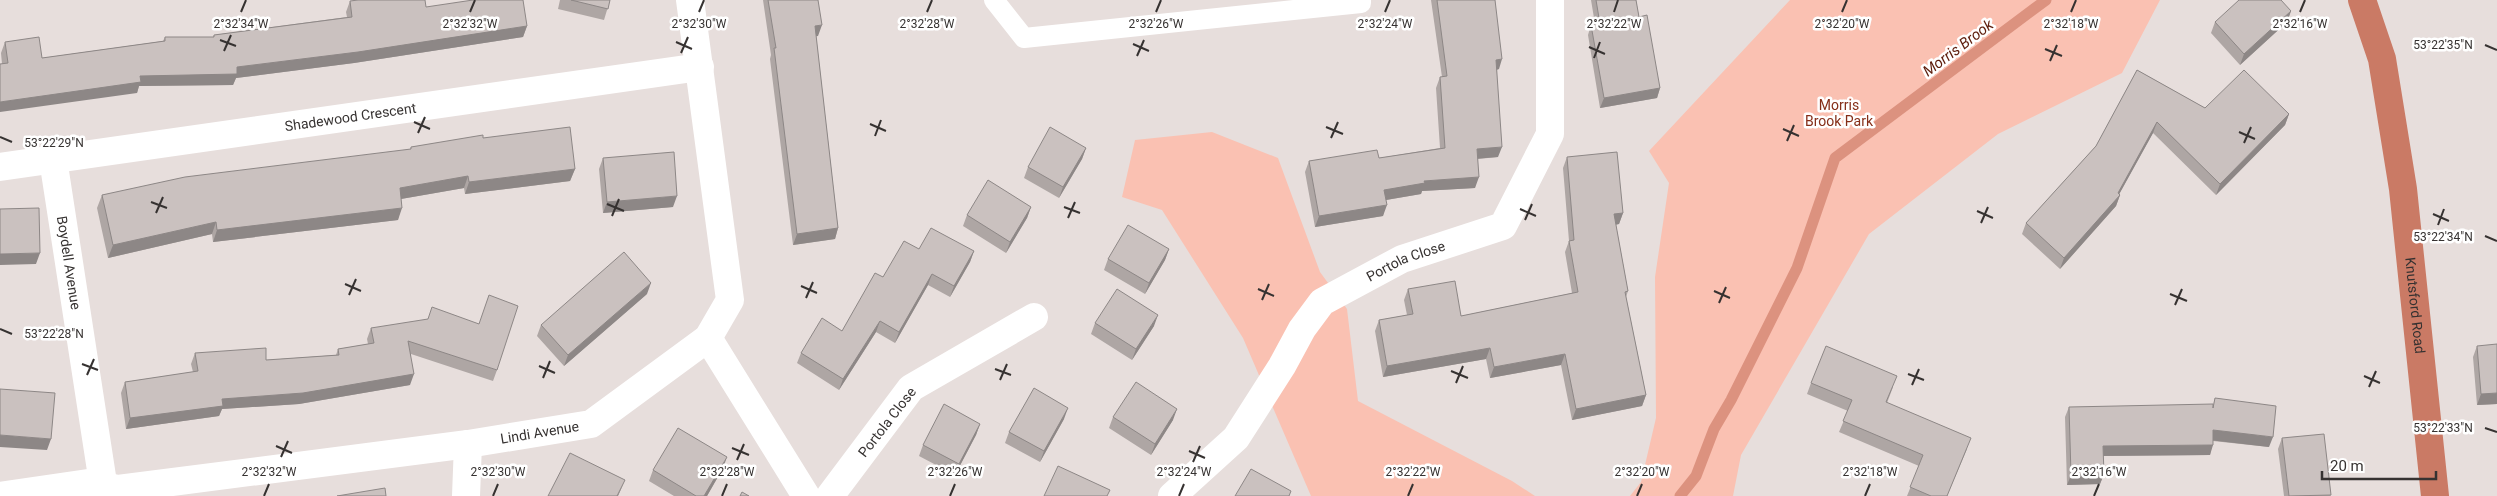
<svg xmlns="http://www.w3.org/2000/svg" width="2497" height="496" font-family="Roboto,sans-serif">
<rect width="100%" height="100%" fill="#e7dedc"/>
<path fill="#fac1b2" d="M1790 0H2160L2122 73 1998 134 1869 234 1741 455 1733 496H1630L1641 482 1656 418 1655 277 1669 183 1649 151Z
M1212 132 1278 158 1320 272 1347 309 1358 401 1512 481 1535 496H1311L1243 338 1162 210 1122 197 1135 140Z"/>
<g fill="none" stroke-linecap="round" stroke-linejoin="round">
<path stroke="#dc927f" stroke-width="11" d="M1680 496 1696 476 1714 429 1731 400 1797 268 1835 158 2046 0"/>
<path stroke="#fff" stroke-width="20" d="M994 0 1024 38 1361 3V0"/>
<g stroke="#fff" stroke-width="28">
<path id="s1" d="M53 159 105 496"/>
<path id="s2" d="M0 167 700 67"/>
<path d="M708 338 806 496"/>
<path id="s3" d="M0 496 88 483 118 489 468 444 591 424 708 338 730 300 690 0"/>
<path d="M466 496 468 444"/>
<path d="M830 496 911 388 1034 317"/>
<path id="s4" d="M1172 496 1236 438 1282 366 1302 329 1322 302 1402 259 1503 226 1550 134V0"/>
</g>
<path stroke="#ca7a65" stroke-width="28" id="s5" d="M2362 0 2382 59 2403 189 2435 496"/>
</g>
<path fill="#aea6a4" d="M560 0H610L604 20 558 9Z
M763 0H818V36H816L838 228 835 239 793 245 770 59 771 55Z
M1431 0H1495L1499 69 1497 70 1498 157 1478 159 1475 188 1422 191 1421 194 1386 200 1383 216 1315 227 1305 172 1309 161 1379 158 1440 148 1436 88 1440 77H1442Z
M1591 0H1636L1639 17 1660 88 1657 98 1600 108 1588 35 1591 25 1595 24Z
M350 1 426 7 527 26 523 37 354 63 236 78 233 85 139 86 137 93 2 64 1 53 5 42 42 58 163 41 165 37H213L214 35 347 17 346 12Z
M2291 11 2287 22 2240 65 2211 33 2215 22Z
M2137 70 2205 108 2289 114 2285 125 2216 195 2153 133 2119 194 2120 195 2116 206 2060 269 2022 234 2026 223 2096 146Z
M483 138 575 169 570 181 465 194 464 188 401 199 398 220 213 242 212 234 108 258 97 208 102 195 410 150 411 147Z
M1086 148 1082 159 1059 198 1024 178 1028 167Z
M1567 157 1623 213 1619 224 1616 225 1628 291 1626 297 1646 395 1642 406 1572 420 1561 365 1490 378 1486 359 1383 377 1375 331 1379 320 1407 315 1404 300 1408 289 1461 316 1572 293 1565 252 1569 241 1563 168Z
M603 158 673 207 603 213 599 169Z
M1031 207 1027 218 1006 253 963 226 967 215Z
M919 249 974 251 970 262 950 297 928 285 895 343 876 332 839 390 797 363 801 353 842 331 883 277Z
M1169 249 1165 260 1145 294 1104 270 1108 259Z
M647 294 564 366 537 336 541 325Z
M1095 323 1154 326 1132 360 1091 334Z
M371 328 497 370 493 381 411 354 410 385 299 404 222 409 219 416 126 429 121 393 125 382 193 372 191 364 195 353 266 360 336 355 338 349 368 344 367 339Z
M2477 346 2497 404 2477 405 2473 357Z
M1811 383 1893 387 1887 403 1967 449 1947 496H1907L1919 466 1839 432 1848 411 1807 394Z
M2215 398 2269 447 2213 441 2210 455 2103 456 2104 474 2100 484 2067 485 2065 417 2069 407 2213 406Z
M1113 417 1173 420 1151 455 1109 428Z
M1064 419 1040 462 1005 443 1009 432Z
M980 424 976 435 955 475 919 456 923 445Z
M2282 438 2331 496H2284L2278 449Z
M723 468 707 496H674L649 481 653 470Z"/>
<path fill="#8d8786" d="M2291 11 2287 22 2240 65 2244 54Z
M822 25 818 36 811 37 815 26Z
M527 26 523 37 354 63 236 78 233 85 139 86 137 93 0 112V102L140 76 237 67Z
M1502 59 1499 69 1492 70 1496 60Z
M1660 88 1657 98 1600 108 1604 98Z
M2289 114 2285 125 2216 195 2220 184Z
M2157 122 2153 133 2116 200 2120 195 2116 206 2060 269 2064 258 2118 193Z
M1502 147 1498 157 1473 159 1477 149Z
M1086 148 1082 159 1059 198 1063 187Z
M575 169 570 181 465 194 469 182Z
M468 176 464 188 395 200 400 188Z
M1479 177 1475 188 1422 191 1421 194 1380 201 1384 190 1424 181Z
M677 196 673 207 603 213 607 202Z
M1387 205 1383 216 1315 227 1319 216Z
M1031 207 1027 218 1006 253 1010 242Z
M402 208 398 220 213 242 217 230Z
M1623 213 1619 224 1610 225 1614 214Z
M216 222 212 234 108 258 113 245Z
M838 228 835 239 793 245 797 234Z
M1169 249 1165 260 1145 294 1149 283Z
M974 251 970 262 950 297 954 286Z
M40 253 36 264 0 265V254Z
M932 274 928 285 895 343 899 332Z
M651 283 647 294 564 366 568 355Z
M1158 315 1154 326 1132 360 1136 349Z
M880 321 876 332 839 390 843 379Z
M1490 348 1486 359 1383 377 1387 366Z
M1565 354 1561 365 1490 378 1494 367Z
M414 374 410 385 299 404 222 409 219 416 126 429 130 418 222 399Z
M2497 393V404L2477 405 2481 394Z
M1646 395 1642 406 1572 420 1576 409Z
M1068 408 1064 419 1040 462 1044 451Z
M1177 409 1173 420 1151 455 1155 444Z
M980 424 976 435 955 475 959 464Z
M2213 430 2273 437 2269 447 2209 440Z
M0 435 51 439 47 450 0 447Z
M2213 445 2210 455 2099 456 2103 446Z
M727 457 723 468 707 496H704Z
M2104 474 2100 484 2067 485 2071 475Z
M625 480 618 496H617Z"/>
<path fill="#cac1bf" stroke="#8d8786" d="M358 0H425L426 7 473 0H523L527 26 358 52 237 67V74L140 76 141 82 0 102V64L8 63 5 42 39 37 42 58 165 41V37H214V35L352 17 350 1Z
M571 0H610L608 9Z
M768 0H818L822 25 815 26 838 228 797 234 774 48H776Z
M1437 0H1495L1502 59 1496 60 1502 147 1477 149 1479 177 1424 181 1425 183 1384 190 1387 205 1319 216 1309 161 1377 150 1379 158 1445 148 1440 77 1447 76Z
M1596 0H1636L1639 17 1647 15 1660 88 1604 98 1591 25 1600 24Z
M2239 0H2281L2291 11 2244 54 2215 22Z
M2137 70 2205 108 2244 70 2289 114 2220 184 2157 122 2118 193 2120 195 2064 258 2026 223 2096 146Z
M570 127 575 169 469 182 468 176 400 188 402 208 217 230 216 222 113 245 102 195 185 177 411 149V147L483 135V138Z
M1050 127 1086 148 1063 187 1028 167Z
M674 152 677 196 607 202 603 158Z
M1617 152 1623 213 1614 214 1628 291 1625 292 1646 395 1576 409 1565 354 1494 367 1490 348 1387 366 1379 320 1413 314 1408 289 1455 281 1461 316 1578 292 1569 241 1574 240 1567 157Z
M988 180 1031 207 1010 242 967 215Z
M39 208 40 253 0 254V209Z
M1128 225 1169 249 1149 283 1108 259Z
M931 228 974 251 954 286 932 274 899 332 880 321 843 379 801 353 822 318 842 331 875 273 883 277 904 241 919 249Z
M624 252 651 283 568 355 541 325Z
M1117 289 1158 315 1136 349 1095 323Z
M489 295 518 306 497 370 408 341 414 374 303 393 222 399 223 406 130 418 125 382 198 371 195 353 266 348V360L339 355 338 349 374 343 371 328 428 319 432 307 479 324Z
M2497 344V393L2481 394 2477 346Z
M1826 346 1897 376 1886 402 1971 438 1947 496H1931L1910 487 1923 455 1843 421 1852 400 1811 383Z
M1136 382 1177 409 1155 444 1113 417Z
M1034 388 1068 408 1044 451 1009 432Z
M0 389 55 393 51 439 0 435Z
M2215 398 2276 406 2273 437 2213 430V445L2103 446 2104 474 2071 475 2069 407 2213 404V408Z
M944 404 980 424 959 464 923 445Z
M678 428 727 457 704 496H696L653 470Z
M2324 434 2331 495 2289 496 2282 438Z
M570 453 625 480 617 496H548Z
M1058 466 1110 490 1107 496H1044Z
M1251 469 1291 491 1289 496H1235Z
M385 488 386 496H337Z
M742 492 749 496H740Z"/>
<path fill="none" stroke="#363231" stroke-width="2" d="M241 12 246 0M470 12 475 0M699 12 704 0M927 12 932 0M1156 12 1161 0M1385 12 1390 0M1614 12 1618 0M1842 12 1847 0M2071 12 2076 0M2300 12 2305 0M220 40 236 46M676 42 692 49M1133 44 1149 51M2485 45 2497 50M1589 47 1605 54M2045 49 2062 56M224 51 231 35M681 53 688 37M1137 56 1144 40M1594 58 1600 42M2050 61 2057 45M414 122 430 129M870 124 886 131M1326 127 1343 134M1783 129 1799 136M2239 132 2255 139M418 133 425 117M875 136 881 120M0 137 12 142M1331 138 1338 122M1787 141 1794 125M2244 143 2251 127M151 202 167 208M607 204 624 211M1064 207 1080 213M1520 209 1536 216M1977 211 1993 218M156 213 163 197M2433 214 2449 221M612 216 619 199M1068 218 1075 202M1525 220 1532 204M1981 223 1988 207M2438 225 2444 209M2485 236 2497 241M345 284 361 291M801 286 817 293M1258 289 1274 296M1714 291 1730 298M2170 294 2187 301M349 295 356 279M806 298 813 282M1262 300 1269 284M1719 303 1726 287M2175 305 2182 289M0 329 12 334M82 364 98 370M539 366 555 373M995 369 1011 375M1451 371 1468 378M1908 374 1924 380M87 375 94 359M2364 376 2380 383M543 378 550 361M1000 380 1007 364M1456 383 1463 366M1912 385 1919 369M2369 387 2376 371M2485 428 2497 432M276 446 292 453M732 448 749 455M1189 451 1205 458M281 457 288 441M737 460 744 444M1193 462 1200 446M264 496 269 484M493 496 498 484M722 496 727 484M950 496 955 484M1179 496 1184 484M1408 496 1413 484M1637 496 1642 484M1865 496 1870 484M2094 496 2099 484"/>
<g text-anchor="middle" stroke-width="5" stroke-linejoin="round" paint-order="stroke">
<g font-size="14" fill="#852e18" stroke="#fff">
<text x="1839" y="110">Morris<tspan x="1839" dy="16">Brook Park</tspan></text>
</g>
<g font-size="14" fill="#363231" stroke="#fff">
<text dy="5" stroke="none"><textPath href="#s2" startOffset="354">Shadewood Crescent</textPath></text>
<text dy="5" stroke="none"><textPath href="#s4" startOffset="341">Portola Close</textPath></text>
<text dy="5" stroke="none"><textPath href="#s1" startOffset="105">Boydell Avenue</textPath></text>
<text dy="5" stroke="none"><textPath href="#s5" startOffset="311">Knutsford Road</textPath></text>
<text transform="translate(887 422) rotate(-52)" y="5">Portola Close</text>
<text dy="5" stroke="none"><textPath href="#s3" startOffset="545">Lindi Avenue</textPath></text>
</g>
<g font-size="15" font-style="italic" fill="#5e1d0c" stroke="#fff">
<text transform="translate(1958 48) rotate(-37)" y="5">Morris Brook</text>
</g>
</g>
<g font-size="12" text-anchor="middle" fill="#363231" stroke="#fff" stroke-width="5" stroke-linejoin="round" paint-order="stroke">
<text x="241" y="28">2°32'34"W</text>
<text x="470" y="28">2°32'32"W</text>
<text x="699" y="28">2°32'30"W</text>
<text x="927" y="28">2°32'28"W</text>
<text x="1156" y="28">2°32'26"W</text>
<text x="1385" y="28">2°32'24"W</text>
<text x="1614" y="28">2°32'22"W</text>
<text x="2071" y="28">2°32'18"W</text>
<text x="1842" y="28">2°32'20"W</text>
<text x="2300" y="28">2°32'16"W</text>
<text x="2443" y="49">53°22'35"N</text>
<text x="54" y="147">53°22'29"N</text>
<text x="2443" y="241">53°22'34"N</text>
<text x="54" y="338">53°22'28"N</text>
<text x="2443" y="432">53°22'33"N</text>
<text x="269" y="476">2°32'32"W</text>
<text x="498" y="476">2°32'30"W</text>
<text x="727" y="476">2°32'28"W</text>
<text x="955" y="476">2°32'26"W</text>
<text x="1184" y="476">2°32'24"W</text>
<text x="1413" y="476">2°32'22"W</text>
<text x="1642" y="476">2°32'20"W</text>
<text x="1870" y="476">2°32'18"W</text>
<text x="2099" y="476">2°32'16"W</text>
</g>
<path d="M2322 471v8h114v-8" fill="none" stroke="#363231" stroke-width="2.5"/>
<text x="2330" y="471" font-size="15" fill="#363231" stroke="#ffffff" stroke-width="4" paint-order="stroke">20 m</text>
</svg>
